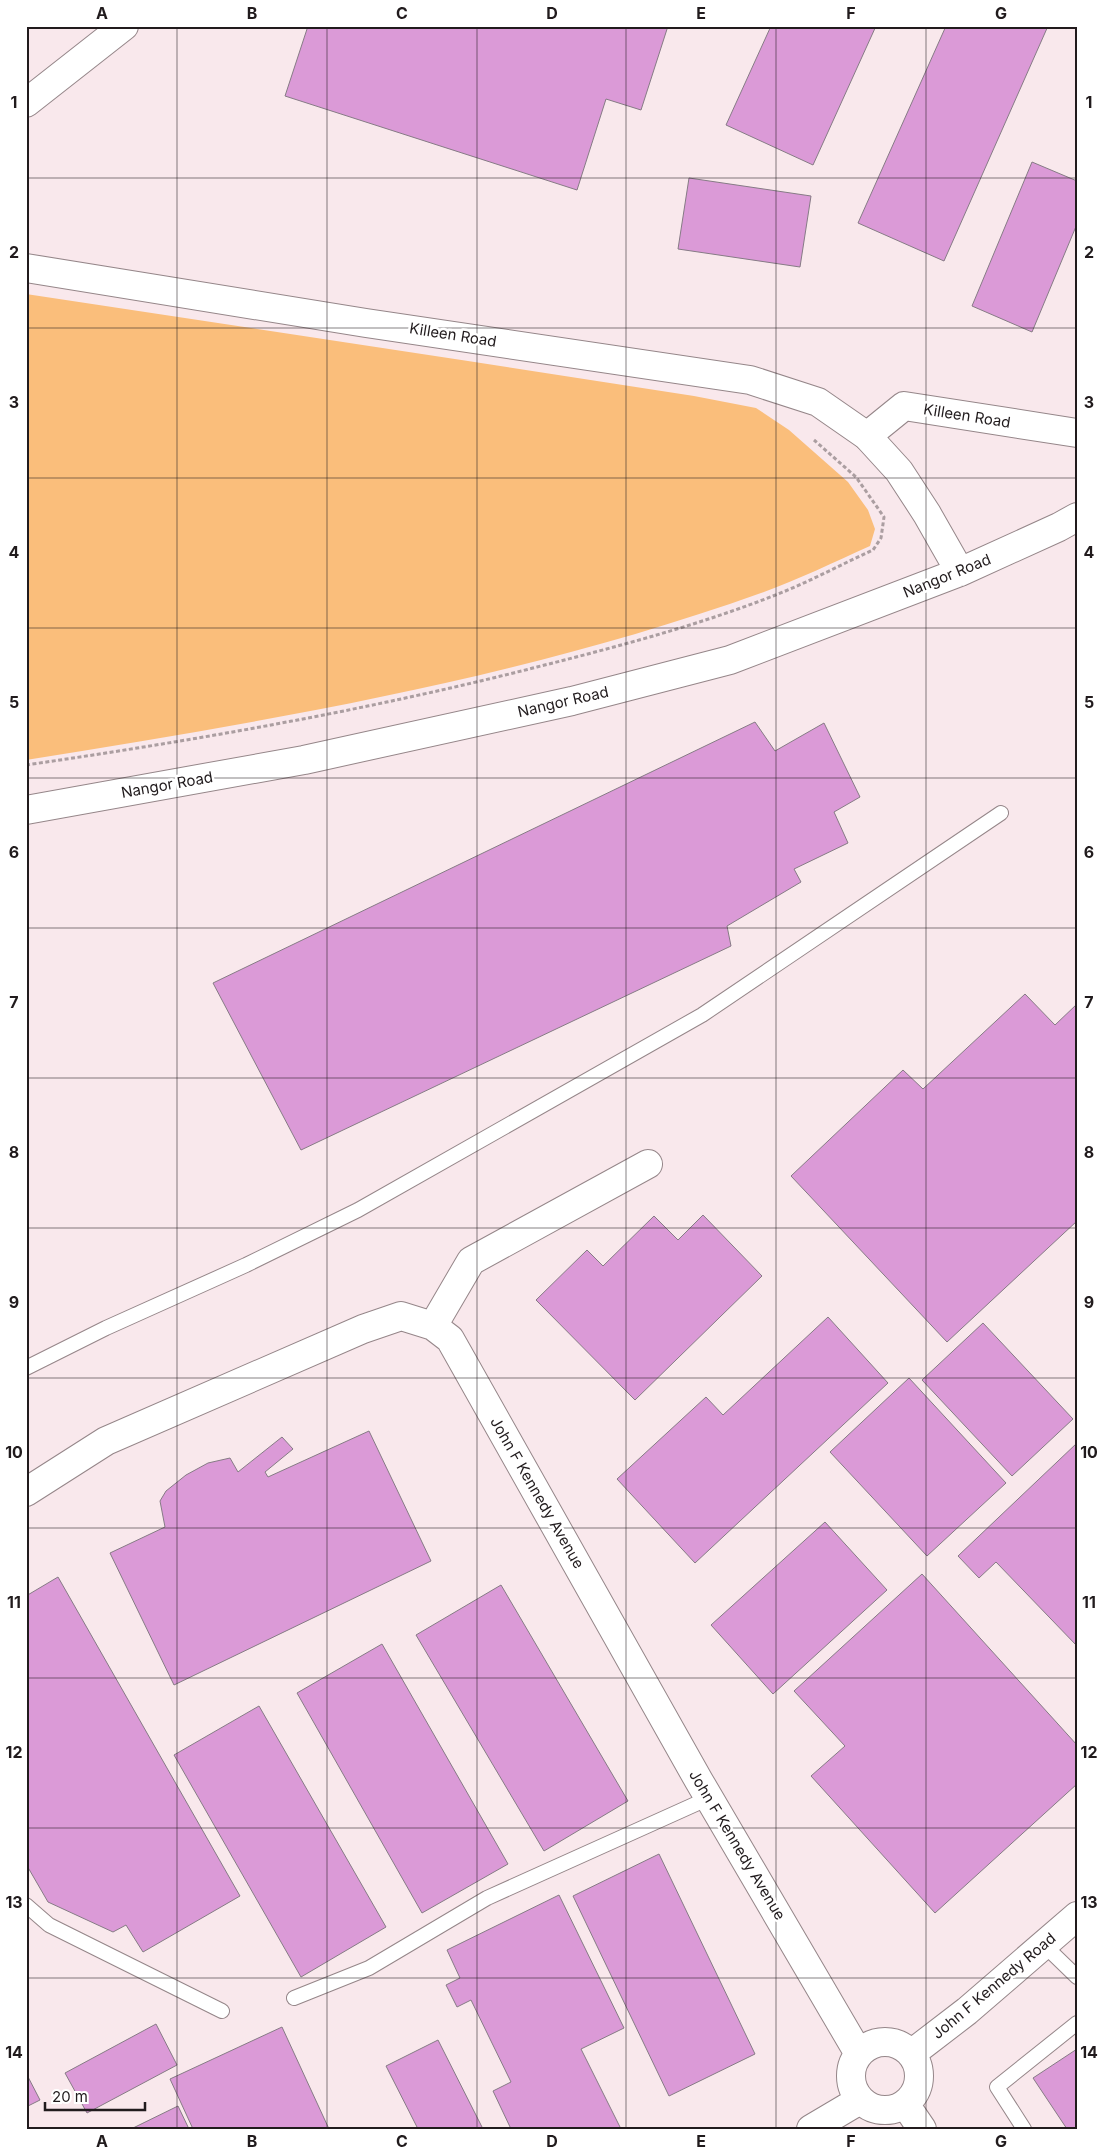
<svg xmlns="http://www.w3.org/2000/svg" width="1103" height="2155" font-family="Inter,sans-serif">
<rect width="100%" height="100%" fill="#f9e8ec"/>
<path fill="#fabe7b" d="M26 294 468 361 694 396 756 408 789 430 848 482 868 510 875 529 870 546C834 562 798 580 761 593 524 678 275 720 26 760Z"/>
<path fill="#db9ad7" stroke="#867b85" d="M308 26H668L641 110 606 99 577 190 285 96Z
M771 26H876L813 165 726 125Z
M946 26H1048L944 261 858 223Z
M1032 162 1077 181V224L1032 332 972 306Z
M689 178 811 196 800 267 678 249Z
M755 722 775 751 824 723 860 797 834 812 848 843 794 869 801 882 727 926 731 946 301 1150 213 983Z
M1025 994 1055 1025 1077 1004V1221L947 1342 791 1176 903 1070 923 1089Z
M703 1215 762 1276 635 1400 536 1300 587 1250 603 1266 654 1216 678 1240Z
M828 1317 888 1383 695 1563 617 1479 706 1397 723 1415Z
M983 1323 1073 1419 1012 1476 922 1380Z
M909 1378 1006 1483 927 1556 830 1452Z
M369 1431 431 1561 174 1685 110 1553 165 1527 160 1501 166 1491 186 1475 208 1463 230 1458 238 1472 282 1437 293 1449 265 1472 268 1477Z
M1077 1443V1646L996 1562 979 1578 958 1556Z
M825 1522 887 1590 773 1694 711 1625Z
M922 1574 1077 1745V1784L935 1913 811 1776 845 1746 794 1691Z
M58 1577 240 1896 143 1952 126 1925 113 1932 48 1902 26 1864V1596Z
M501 1585 628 1801 544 1851 416 1635Z
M382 1644 508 1864 422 1913 297 1693Z
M259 1706 386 1927 301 1977 174 1755Z
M659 1854 755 2054 669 2096 573 1896Z
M559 1895 624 2028 581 2049 621 2129H511L493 2091 511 2082 471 2000 457 2007 446 1985 460 1978 447 1950Z
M156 2024 177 2065 87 2113 65 2073Z
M282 2027 329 2129H193L170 2079Z
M438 2040 483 2129H418L386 2066Z
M1077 2049V2129H1067L1033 2078Z
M26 2073 40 2100 26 2107Z
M178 2106 189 2129H131Z"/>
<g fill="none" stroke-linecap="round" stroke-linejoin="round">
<g stroke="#958689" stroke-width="16">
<path id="lane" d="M26 1368 106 1328 246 1265 358 1210 702 1015 1001 813
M26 1905 49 1925 222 2011
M1044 1945 1077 1977
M294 1998 369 1968 487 1898 709 1798
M1024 2129 997 2087 1077 2023"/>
</g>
<g stroke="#958689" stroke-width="30">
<path id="street" d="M26 103 124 26
M867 436 904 406 1077 433
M433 1326 471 1261 648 1164
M26 1492 106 1441 363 1329 401 1316 433 1326 450 1339 699 1781 859 2054
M851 2076a34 34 0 1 1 68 0a34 34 0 1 1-68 0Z
M911 2054 967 2011 1077 1916
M905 2104 922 2129
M811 2129 860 2100"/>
</g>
<g stroke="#958689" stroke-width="30">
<path id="secondary" d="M26 268 366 323 750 380 818 402 867 436 899 471 927 514 960 572
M26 810 304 760 572 701 730 660 960 572 1059 527 1077 517"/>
</g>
<path stroke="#ab9ea1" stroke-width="3" stroke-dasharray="4 2.5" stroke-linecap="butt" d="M26 765C198 740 369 710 537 667 616 647 696 626 773 596 807 583 840 565 873 550L881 538 884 517 856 477 814 440"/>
<use href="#lane" stroke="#fff" stroke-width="14"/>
<use href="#street" stroke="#fff" stroke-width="28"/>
<use href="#secondary" stroke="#fff" stroke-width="28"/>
</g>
<path fill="none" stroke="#211b1d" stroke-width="1" stroke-opacity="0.55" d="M177 26V2129M327 26V2129M477 26V2129M626 26V2129M776 26V2129M926 26V2129M26 178H1077M26 328H1077M26 478H1077M26 628H1077M26 778H1077M26 928H1077M26 1078H1077M26 1228H1077M26 1378H1077M26 1528H1077M26 1678H1077M26 1828H1077M26 1978H1077"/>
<g text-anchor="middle" stroke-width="5" stroke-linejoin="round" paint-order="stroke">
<g font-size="15" fill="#211b1d" stroke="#fff">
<text transform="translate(453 335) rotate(9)" y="5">Killeen Road</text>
<text transform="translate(967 416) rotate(9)" y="5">Killeen Road</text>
<text transform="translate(947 576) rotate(-22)" y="5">Nangor Road</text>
<text transform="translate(563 702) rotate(-13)" y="5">Nangor Road</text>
<text transform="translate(167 785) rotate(-10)" y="5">Nangor Road</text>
<text transform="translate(537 1493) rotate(60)" y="5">John F Kennedy Avenue</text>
<text transform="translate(737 1845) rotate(59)" y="5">John F Kennedy Avenue</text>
<text transform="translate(994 1986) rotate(-40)" y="5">John F Kennedy Road</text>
</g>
</g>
<rect width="1103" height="2155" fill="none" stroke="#ffffff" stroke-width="55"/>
<path d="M45 2102v8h100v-8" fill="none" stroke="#211b1d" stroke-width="2.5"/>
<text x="52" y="2102" font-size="15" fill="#211b1d" stroke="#ffffff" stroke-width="4" paint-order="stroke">20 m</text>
<rect x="28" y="28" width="1048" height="2100" fill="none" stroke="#211b1d" stroke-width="2"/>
<g font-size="16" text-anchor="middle" font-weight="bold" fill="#211b1d">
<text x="102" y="19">A</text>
<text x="252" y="19">B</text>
<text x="402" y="19">C</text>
<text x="552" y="19">D</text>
<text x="701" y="19">E</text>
<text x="851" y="19">F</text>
<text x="1001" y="19">G</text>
<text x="14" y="108">1</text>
<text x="1089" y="108">1</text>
<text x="14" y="258">2</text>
<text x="1089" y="258">2</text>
<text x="14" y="408">3</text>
<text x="1089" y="408">3</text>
<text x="14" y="558">4</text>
<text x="1089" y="558">4</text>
<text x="14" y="708">5</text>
<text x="1089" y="708">5</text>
<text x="14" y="858">6</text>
<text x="1089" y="858">6</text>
<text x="14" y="1008">7</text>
<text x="1089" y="1008">7</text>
<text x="14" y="1158">8</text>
<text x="1089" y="1158">8</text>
<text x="14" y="1308">9</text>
<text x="1089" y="1308">9</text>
<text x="14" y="1458">10</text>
<text x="1089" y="1458">10</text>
<text x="14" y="1608">11</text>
<text x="1089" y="1608">11</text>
<text x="14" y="1758">12</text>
<text x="1089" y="1758">12</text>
<text x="14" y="1908">13</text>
<text x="1089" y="1908">13</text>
<text x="14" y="2058">14</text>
<text x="1089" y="2058">14</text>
<text x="102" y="2147">A</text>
<text x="252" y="2147">B</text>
<text x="402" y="2147">C</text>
<text x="552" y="2147">D</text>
<text x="701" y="2147">E</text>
<text x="851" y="2147">F</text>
<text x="1001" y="2147">G</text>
</g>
</svg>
